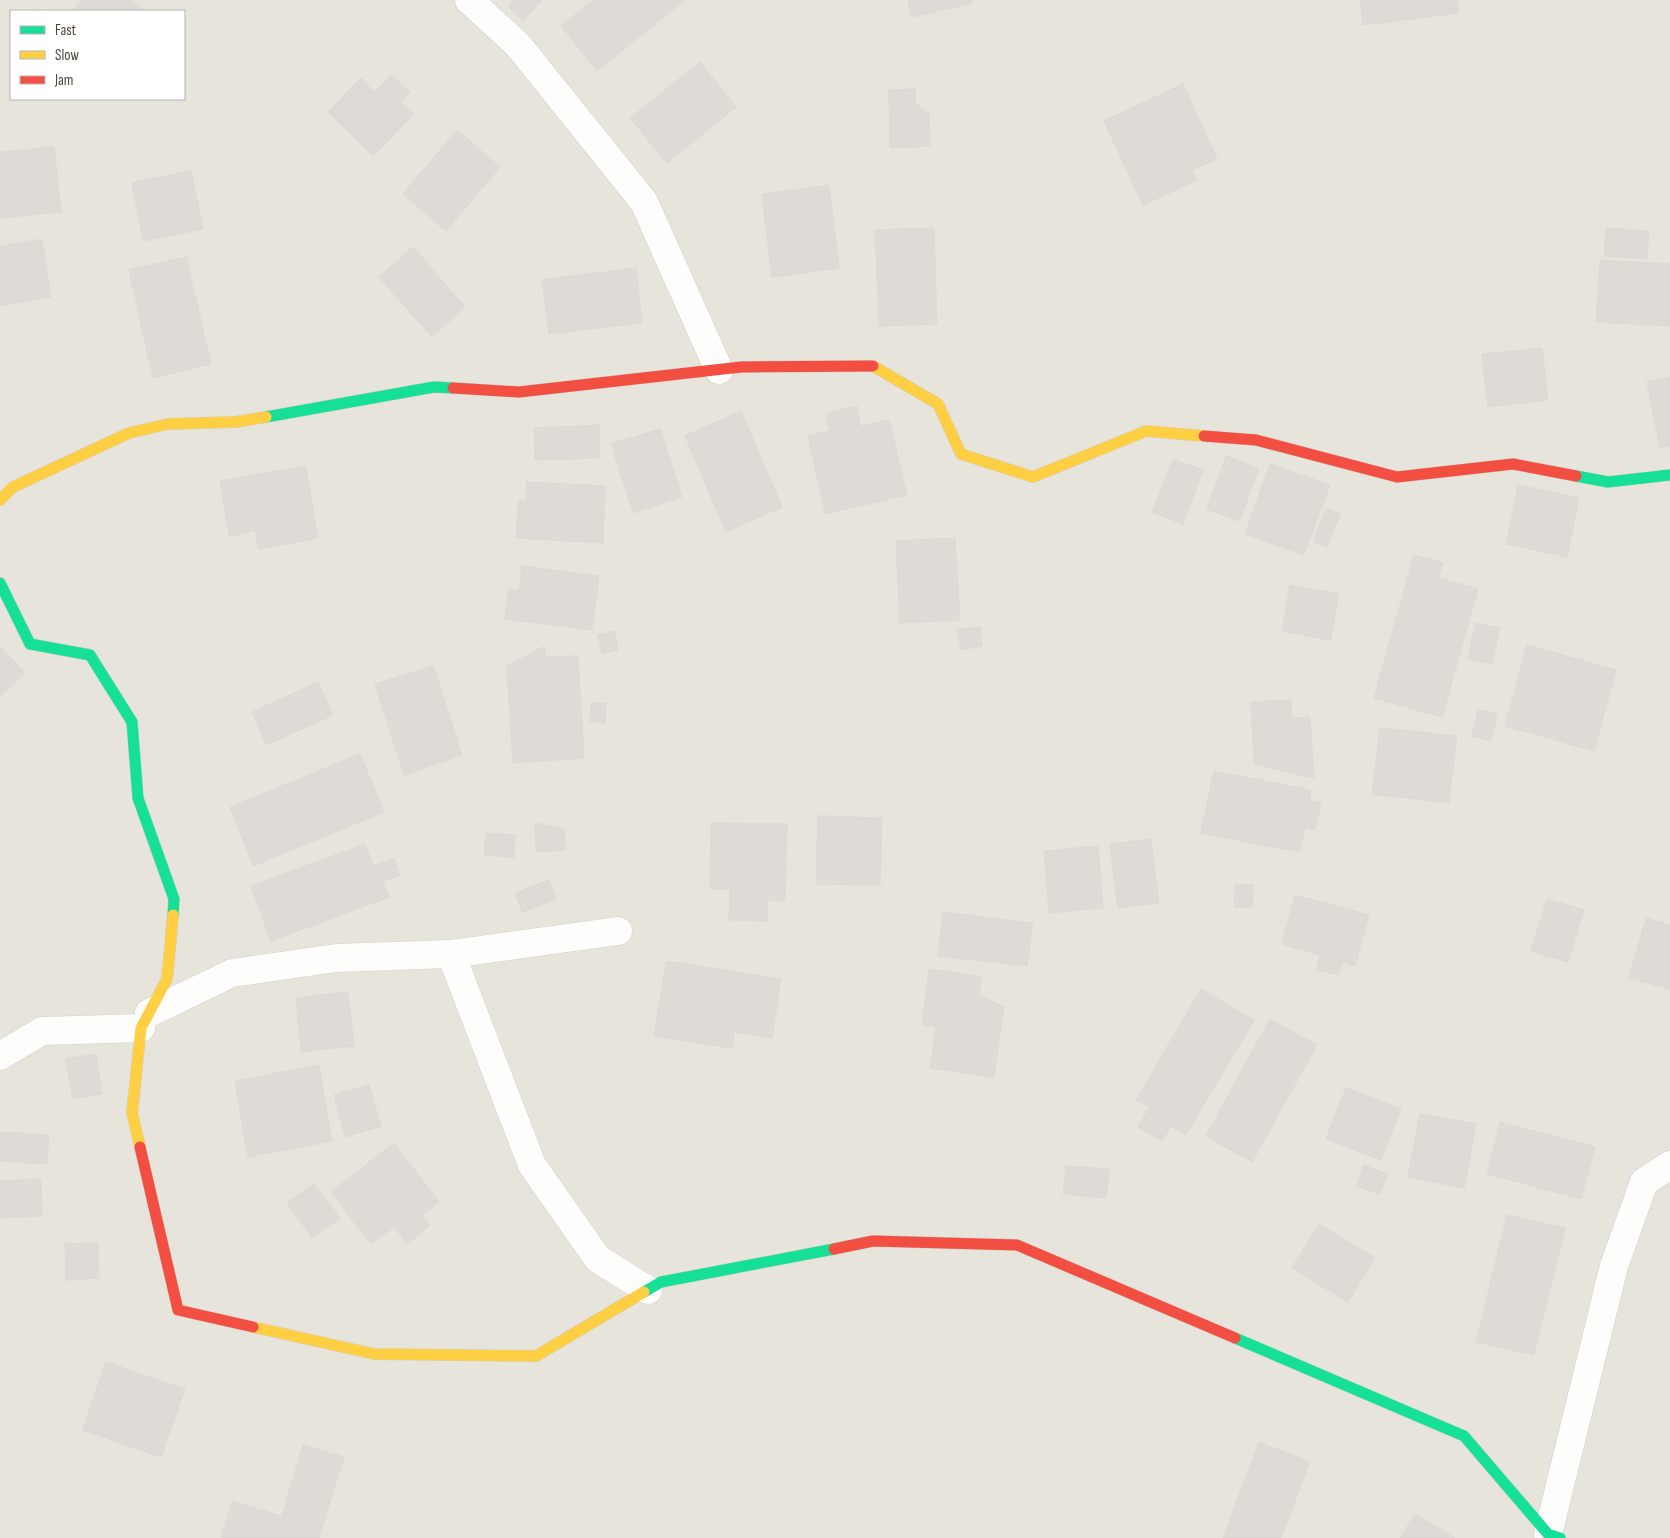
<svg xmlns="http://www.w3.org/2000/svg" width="1670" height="1538" font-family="'Sofia Sans Condensed',sans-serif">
<rect width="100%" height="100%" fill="#f4f2ee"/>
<path fill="#e7e4dc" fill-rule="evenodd" d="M0 0H1670V1538H0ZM11 11H184V99H11Z"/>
<path fill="#dedbd6" stroke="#dcd9d4" d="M82 0H131L144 11H73Z
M514 0H542L523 21 508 6Z
M593 0H685L597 71 561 26Z
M908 0H971L972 3 912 17Z
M1360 0H1457L1458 13 1363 25Z
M700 62 736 107 667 163 630 118Z
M391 75 410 93 401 102 414 114 373 156 328 112 361 78 374 92Z
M1183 84 1217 159 1192 170 1197 180 1143 205 1104 121Z
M915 89V103L929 114 930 146 890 148 889 90Z
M457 130 500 167 446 231 403 194Z
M54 147 61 212 0 218V152Z
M191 171 203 229 143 241 132 183Z
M829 185 839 268 772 277 762 194Z
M934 228 937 324 879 326 875 230Z
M1606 228 1649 231 1647 259 1604 256Z
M42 239 51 297 0 306V246Z
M413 247 465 307 432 337 379 277Z
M186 257 211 364 153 378 129 270Z
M1600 260 1670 264V326L1596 322Z
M636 268 642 323 549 334 542 280Z
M1542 348 1548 400 1488 407 1482 354Z
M1670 377V446L1660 448 1647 382Z
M857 406 861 427 889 420 907 495 825 514 808 436 830 431 826 414Z
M741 411 782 507 726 532 685 436Z
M599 425 600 458 535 460 534 428Z
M660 429 682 497 633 513 611 444Z
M1226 456 1259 469 1239 521 1207 509Z
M1173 459 1203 470 1183 524 1152 512Z
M1270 464 1330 485 1304 555 1245 534Z
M306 466 318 538 259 549 255 531 229 536 220 481Z
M527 482 605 486 603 543 516 538 518 501H526Z
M1518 485 1579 498 1567 557 1506 544Z
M1326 509 1340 514 1327 547 1313 542Z
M955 538 960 620 900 623 896 541Z
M1414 555 1443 563 1438 578 1478 589 1442 717 1374 698Z
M522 566 599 576 592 630 505 619 509 589 519 590Z
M1290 585 1339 594 1330 640 1282 631Z
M1476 623 1500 628 1492 664 1468 658Z
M980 627 982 646 961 650 957 630Z
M614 631 618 650 602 654 598 635Z
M1527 645 1616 670 1594 751 1505 726Z
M0 646 25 673 0 697Z
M545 646V657L578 656 584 758 513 763 507 666Z
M433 666 462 755 404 775 375 684Z
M318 682 333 715 266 745 252 712Z
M1291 700 1292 718 1310 717 1314 778 1254 764 1251 702Z
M591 703H606L605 723 590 722Z
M1478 710 1497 714 1491 741 1472 736Z
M1380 728 1457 736 1449 803 1372 794Z
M360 754 384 812 253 866 230 807Z
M1214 771 1311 790 1309 800 1321 803 1315 830 1305 828 1299 852 1201 833Z
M818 816 882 818 880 885 816 884Z
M535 823 564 829 565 850 536 852Z
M711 823 787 824 785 901 767 900V921L729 920 730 889H710Z
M486 833 515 835 514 858 484 855Z
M1151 839 1159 903 1118 908 1110 844Z
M365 844 373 866 394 858 400 875 383 881 389 897 271 941 251 886Z
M1098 846 1103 908 1049 913 1044 851Z
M549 880 556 899 522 912 515 893Z
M1236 884 1253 885 1252 908 1234 907Z
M1295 895 1369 915 1355 966 1342 962 1339 975 1316 970 1320 955 1282 944Z
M1547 899 1584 910 1568 962 1531 951Z
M943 912 1033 923 1027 966 938 956Z
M1646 918 1670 925V989L1629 978Z
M666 961 781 979 772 1038 734 1032 732 1048 654 1036Z
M929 969 982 977 979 995 1004 1007 994 1077 930 1068 936 1027 922 1025Z
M1201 989 1254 1020 1186 1135 1171 1126 1162 1141 1138 1127 1150 1107 1136 1100Z
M348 992 354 1046 301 1052 296 998Z
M1270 1019 1317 1045 1252 1162 1206 1136Z
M96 1054 102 1094 73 1099 66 1059Z
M319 1065 332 1141 248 1157 235 1081Z
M369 1085 381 1126 345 1137 334 1095Z
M1346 1088 1401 1109 1381 1160 1326 1139Z
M1420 1114 1476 1124 1464 1188 1408 1177Z
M1500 1122 1595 1147 1581 1199 1487 1174Z
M0 1132 49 1135 47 1164 0 1161Z
M394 1143 439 1202 422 1215 430 1225 407 1244 394 1227 371 1244 331 1192Z
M1364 1165 1387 1174 1380 1194 1357 1186Z
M1066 1166 1109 1169 1106 1198 1063 1194Z
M41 1179 42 1216 0 1218V1181Z
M314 1184 340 1218 312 1238 287 1203Z
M1507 1215 1565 1228 1534 1355 1476 1342Z
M1319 1224 1375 1258 1348 1302 1292 1268Z
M98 1243 99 1278 66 1280 65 1244Z
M106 1362 185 1389 161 1457 83 1430Z
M1259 1442 1310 1462 1281 1538H1223Z
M303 1445 344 1457 319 1538H221L232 1501 282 1516Z
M1415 1514 1455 1538H1400Z"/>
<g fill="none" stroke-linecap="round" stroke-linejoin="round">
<g stroke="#d2d0cb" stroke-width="29">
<path id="street" d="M469 0 518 45 644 202 719 370
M451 954 532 1165 598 1259 648 1290
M149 1013 232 973 336 958 451 954 618 931
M0 1056 42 1031 141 1028
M1548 1534 1614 1266 1644 1182 1670 1165"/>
</g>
<g stroke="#d3cfc5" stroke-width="12">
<path id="fast" d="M266 417 434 387 453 388
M1576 476 1608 482 1670 475
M0 583 30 644 90 655 132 722 138 798 174 899 173 915
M644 1292 661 1282 834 1249
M1235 1338 1464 1436 1548 1534 1560 1538"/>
</g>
<g stroke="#d3cfc5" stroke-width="12">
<path id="slow" d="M873 366 938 404 961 454 1033 477 1146 431 1204 436
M0 500 13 487 129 433 168 424 235 422 266 417
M140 1147 132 1113 141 1028 167 979 173 915
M253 1327 374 1354 536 1356 644 1292"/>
</g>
<g stroke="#d3cfc5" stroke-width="12">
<path id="jam" d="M453 388 519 392 741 367 873 366
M1204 436 1256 440 1397 477 1513 464 1576 476
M140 1147 178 1310 253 1327
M834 1249 873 1241 1017 1245 1235 1338"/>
</g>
<use href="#street" stroke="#fdfdfc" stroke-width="28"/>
<use href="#fast" stroke="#16e098" stroke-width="11"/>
<use href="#slow" stroke="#ffcf43" stroke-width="11"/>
<use href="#jam" stroke="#f24e42" stroke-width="11"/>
</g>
<rect x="10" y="10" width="175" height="90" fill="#ffffff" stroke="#b7b4b0"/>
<rect x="20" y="26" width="25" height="8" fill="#16e098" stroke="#b7b4b0"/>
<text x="55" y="35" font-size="15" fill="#4b4439">Fast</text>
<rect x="20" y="51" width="25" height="8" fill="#ffcf43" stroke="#b7b4b0"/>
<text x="55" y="60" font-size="15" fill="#4b4439">Slow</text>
<rect x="20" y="76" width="25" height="8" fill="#f24e42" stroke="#b7b4b0"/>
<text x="55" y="85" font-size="15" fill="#4b4439">Jam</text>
</svg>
